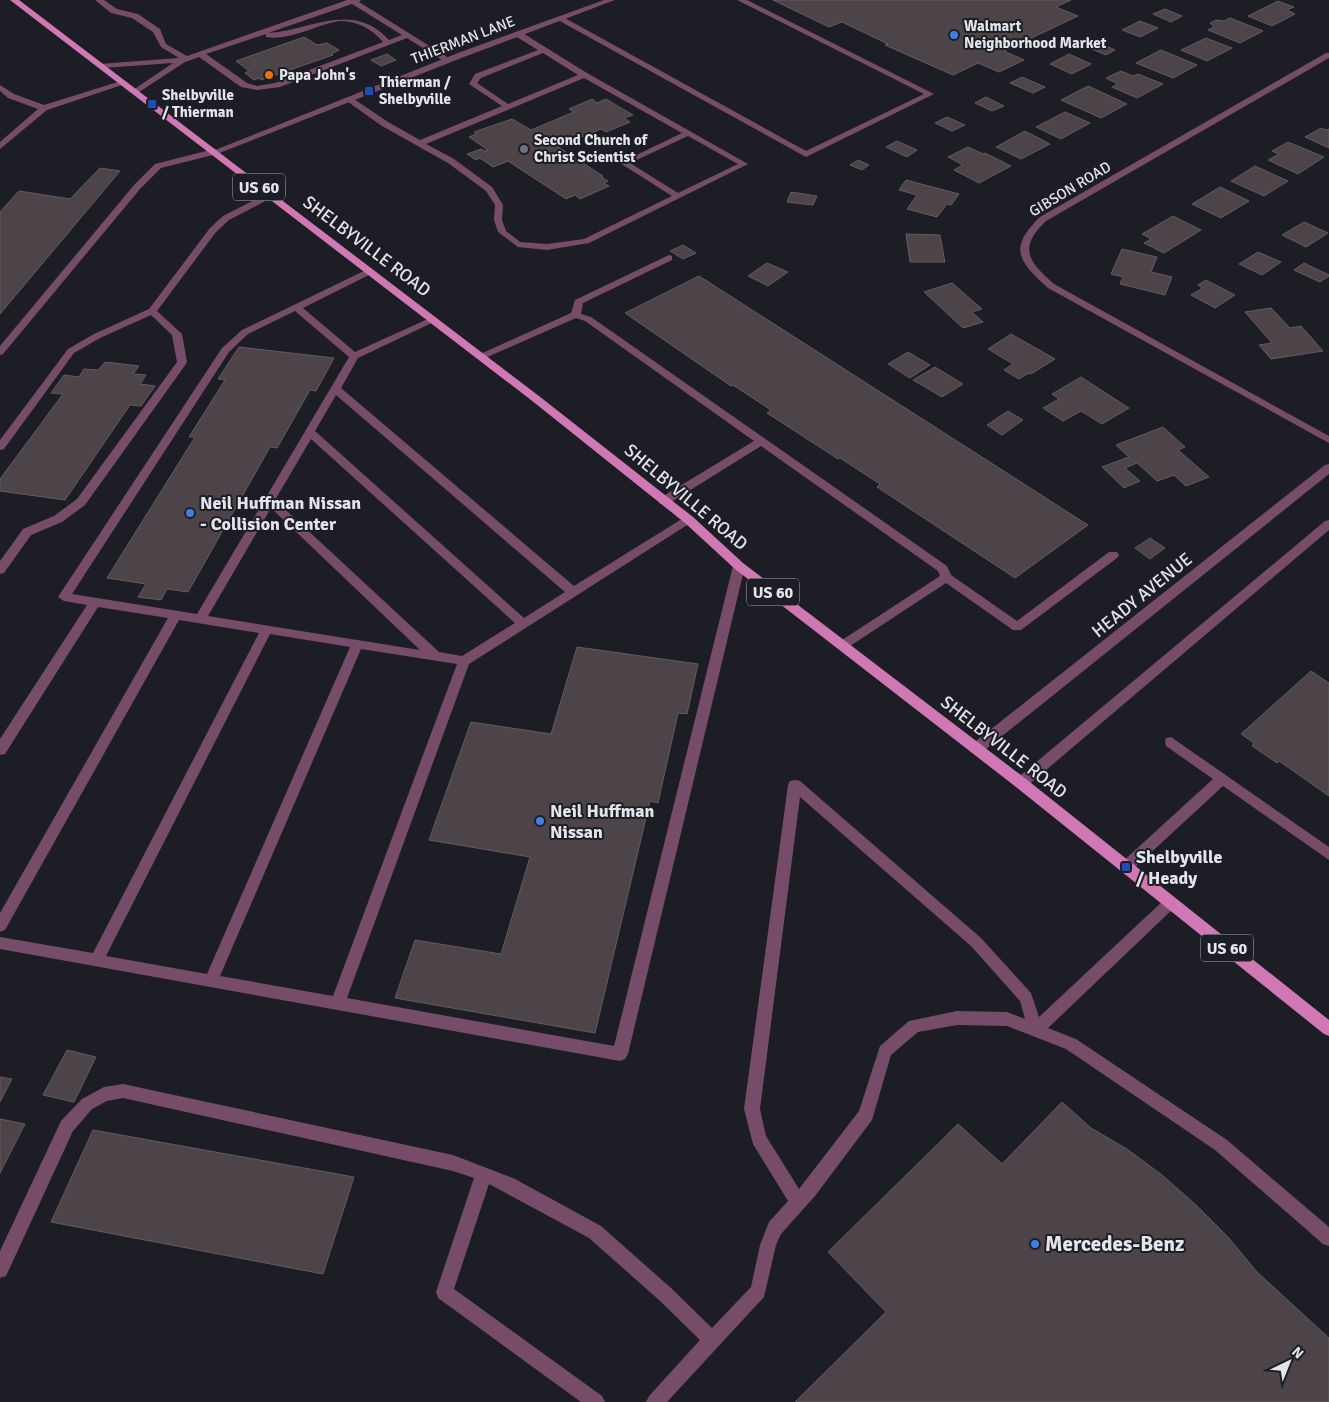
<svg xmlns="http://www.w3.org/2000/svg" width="1329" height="1402" font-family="Signika,sans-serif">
<rect width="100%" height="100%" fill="#1d1e25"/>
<path fill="#4c4448" stroke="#645b5f" d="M773 0H1071L1056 7 1078 16 1004 51 1024 60 999 72 978 63 953 75 885 45 888 44 842 22 829 27Z
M1278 1 1294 7 1287 10 1295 14 1272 26 1248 16Z
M1165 9 1182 16 1171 22 1153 14Z
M1230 18 1263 31 1240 43 1208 30 1214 27 1210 23 1216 20 1224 21Z
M1140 21 1158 28 1140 37 1122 30Z
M304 37 317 45 327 43 339 50 331 54 333 55 261 80 259 78 254 80 245 73 249 71 236 61Z
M1206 38 1232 48 1207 61 1181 50Z
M1097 42 1115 50 1106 55 1087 47Z
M1161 50 1197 65 1173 78 1136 63Z
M387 54 396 60 381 66 371 60Z
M1069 54 1091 64 1072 74 1050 64Z
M1121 71 1133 76 1138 74 1163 84 1137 98 1112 87 1118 84 1106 78Z
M1022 77 1045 87 1033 93 1010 83Z
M1088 86 1127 104 1101 118 1061 100Z
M986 97 1004 106 992 111 975 103Z
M592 99 597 103 606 99 633 115 624 118 630 122 606 132 601 129 558 147 603 176 601 177 608 181 604 183 609 186 580 199 575 195 566 199 508 161 493 167 480 158 476 160 467 154 481 149 485 151 488 150 469 137 476 134 474 132 512 119 531 130 574 112 569 109Z
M1065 112 1090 123 1061 139 1036 127Z
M947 117 965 125 952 131 935 123Z
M1321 128 1326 130 1329 129V148L1305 137Z
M1025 131 1050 144 1021 159 996 147Z
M897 141 917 150 907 157 886 147Z
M1288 142 1324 157 1298 174 1268 160 1279 154 1272 151Z
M968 147 983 154 985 153 1011 166 979 183 954 170 963 165 948 157Z
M858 160 869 165 862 170 850 165Z
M1255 166 1288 181 1264 196 1231 181Z
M100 168 120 171 0 314V212L19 191 70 199Z
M906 180 959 194 951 205 947 204 937 217 907 209 917 195 899 190Z
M1220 187 1249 201 1221 218 1192 204Z
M791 192 817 196 813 205 787 202Z
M1173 216 1201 230 1164 253 1144 243 1151 239 1142 234Z
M1304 222 1328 233 1306 247 1282 235Z
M906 234 940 235 945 262H910Z
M683 245 696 253 683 259 670 251Z
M1122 249 1157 257 1151 272 1172 277 1165 295 1120 284 1123 277 1111 274Z
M1258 252 1281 262 1262 275 1239 264Z
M767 263 788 272 768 286 748 276Z
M1304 263 1329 275V276L1320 282 1294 270Z
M699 276 1088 525 1015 578 877 487 880 484 840 458 838 459 767 413 771 410 733 385 731 386 625 313Z
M1206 280 1235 295 1215 308 1191 295 1203 288 1198 285Z
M952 283 982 309 972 312 983 322 963 328 924 292Z
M1271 308 1290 328 1301 326 1323 351 1271 359 1259 345 1272 343 1245 312Z
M1011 334 1055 359 1031 374 1029 373 1019 379 1004 370 1013 364 988 349Z
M239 347 334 358 316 391 310 390 277 448 270 447 188 592 167 589 161 600 138 597 146 584 107 578 195 437H189L225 380 218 379Z
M908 352 930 365 910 378 888 364Z
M105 362 139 366 133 374 146 375 140 384 155 386 141 406 130 405 65 500 0 491V479L63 394 51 393 64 375 79 377 84 369 98 370Z
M935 367 963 384 942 397 913 380Z
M1081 377 1129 408 1102 424 1081 411 1063 421 1043 408 1059 399 1052 394Z
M1008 411 1023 420 1002 435 987 425Z
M1163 427 1185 447 1178 450 1209 477 1186 486 1174 475 1157 481 1137 463 1125 468 1140 481 1124 488 1102 467 1129 457 1116 445Z
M1150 538 1165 548 1150 559 1135 548Z
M577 647 698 664 687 714 678 713 658 803 650 801 595 1033 395 998 415 940 501 954 530 857 429 840 471 722 551 734Z
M1311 671 1329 683V796L1279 761 1277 763 1252 746 1254 743 1241 734Z
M67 1050 96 1057 74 1102 43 1095Z
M0 1077 12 1079 0 1102Z
M1062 1102 1091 1128 1127 1149 1162 1175 1195 1204 1228 1237 1257 1272 1329 1338V1402H795L886 1312 828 1252 958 1124 1002 1164Z
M0 1119 25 1124 0 1173Z
M93 1130 354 1177 323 1274 51 1222Z"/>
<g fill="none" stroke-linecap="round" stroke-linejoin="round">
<path fill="#774c68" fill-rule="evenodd" d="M95 0H104L117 9 138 14 160 29 166 44 187 56 347 0H361L359 2 452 60 445 62 407 38 280 87 257 90 241 87 199 57 185 62 136 94 132 92 133 90 173 63 102 68H99V64L179 58 161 47 153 32 132 18 111 13ZM352 4 402 35 389 40C353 0 312 30 268 33ZM339 21C357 21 371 28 383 42L275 83 257 86 247 83 206 54 266 34V37C291 41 315 25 339 21Z
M737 0H747L934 94 806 157 556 19 563 17 806 151 924 94Z
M515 32H521L587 73 748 164 589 243 547 250 518 247 498 232 494 220 495 205 486 191 448 163 382 126 344 99 351 97 388 122 420 140 502 106 469 84 475 74 538 50 515 36ZM543 53 578 75 508 104 477 83 481 78ZM584 78 682 133 620 163 672 196 584 239 547 244 520 242 506 231 502 220 503 205 492 187 454 159 426 144ZM688 136 738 164 678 193 630 163Z
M121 81 128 83 47 110 0 149V142L38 109 8 98 0 91V85L14 94 44 105Z
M214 149 217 150V154L161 168 140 189 3 354 0 355V346L134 185 155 164Z
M270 192 273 193V197L229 220 216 232 157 311 182 334 187 362 186 364 85 505 62 522 31 535 4 573 0 574V561L23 529 54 516 77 499 177 362 172 335 151 315 100 338 74 353 4 449 0 450V440L68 349 94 334 149 309 210 228 223 216Z
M669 255 672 256V260L583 303 581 314 591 317 947 566 951 575 1017 621 1109 552H1117L1119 555 1117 558 1021 630H1013L946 583 847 648H839L837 645 839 642 940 576 938 571 761 446 668 504H660L658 501 660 498 754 441 585 321 576 318 485 358 481 359 476 356 571 313 575 300Z
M370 268 375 271 373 273 303 308 355 352 430 318 433 317 438 320 358 358 341 388 574 586 685 517H693L695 520 469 664 347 998 614 1046 733 566 739 562 745 566 628 1054 625 1059 620 1061 0 949V937L93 953 259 633 179 620 5 930 0 932V913L168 618 98 607 5 754 0 755V739L87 605 64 601 58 597 222 348 242 330ZM295 311 349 357 197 614 72 594 229 352 248 334ZM336 395 565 592 524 618 315 431ZM311 439 515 623 462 656 439 652 275 500ZM271 508 420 650 208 616ZM270 634 350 647 207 974 106 956ZM361 649 457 664 333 996 220 976Z
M1171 737 1329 847V860L1223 786 1131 871 1126 873 1121 871 1119 867 1121 863 1213 779 1166 746 1165 742 1166 738Z
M795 780 800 781 981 938 1031 993 1039 1017 1165 899 1170 897 1175 899 1177 903 1175 907 1048 1028 1076 1039 1227 1140 1329 1227V1246L1323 1244 1215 1150 1066 1049 1007 1026 957 1025 918 1032 891 1055 872 1120 815 1196 781 1234 776 1245 764 1297 667 1402H646L649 1396 700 1340 659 1300 589 1238 489 1184 454 1289 602 1396 605 1402H581L438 1298 436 1292 474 1178 453 1171 123 1098 107 1101 92 1109 73 1131 6 1276 0 1278V1251L61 1121 82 1099 104 1087 123 1084 453 1155 515 1179 601 1226 671 1288 712 1328 751 1287 760 1245 769 1222 788 1201 753 1144 744 1109 788 785 790 781ZM800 797 971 946 1020 1001 1025 1019 1007 1012 957 1011 909 1021 880 1046 859 1111 799 1189 766 1136 760 1109Z"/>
<path fill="#774c68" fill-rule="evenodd" d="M604 0H615L464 57 217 154 210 152 458 53Z
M1326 53H1329V58L1046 221C1018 248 1028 261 1054 284L1329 436V443L1048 288C1018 261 1008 248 1040 217Z
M1329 464V474L981 753H971L970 749 971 745 1325 465Z
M1329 520V530L1026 787 1021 788 1016 787 1014 783 1016 779 1325 521Z"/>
<path fill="#d078b3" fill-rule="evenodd" d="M10 0H19L539 396 693 517 743 563 1026 779 1329 1020V1036L1324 1034 1016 787 735 569 685 523 531 400Z"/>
</g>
<g fill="#3f7fe0" stroke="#1d1e25" stroke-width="2">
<circle cx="954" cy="35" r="5"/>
<circle cx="190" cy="513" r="5"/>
<circle cx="540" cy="821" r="5"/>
<circle cx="1035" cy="1244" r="5"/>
</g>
<circle fill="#e8710a" stroke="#1d1e25" stroke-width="2" cx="269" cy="75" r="5"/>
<g fill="#1a4fb4" stroke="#1d1e25" stroke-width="2">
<rect x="364" y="86" width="10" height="10" rx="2.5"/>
<rect x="147" y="99" width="10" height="10" rx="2.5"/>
<rect x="1121" y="862" width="10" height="10" rx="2.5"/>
</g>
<circle fill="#6b7280" stroke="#1d1e25" stroke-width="2" cx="524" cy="149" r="5"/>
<g text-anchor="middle" stroke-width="4" stroke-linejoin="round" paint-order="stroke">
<g font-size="15" font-weight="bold" fill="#e4e5ea" stroke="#1d1e25" text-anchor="start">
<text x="964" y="31">Walmart<tspan x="964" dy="17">Neighborhood Market</tspan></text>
<text x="279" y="80">Papa John's</text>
<text x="379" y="87">Thierman /<tspan x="379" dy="17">Shelbyville</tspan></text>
<text x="162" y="100">Shelbyville<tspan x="162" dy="17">/ Thierman</tspan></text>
<text x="534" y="145">Second Church of<tspan x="534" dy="17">Christ Scientist</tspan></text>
</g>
<g font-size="15" fill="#e4e5ea" stroke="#1d1e25">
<text transform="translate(463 40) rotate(-21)" y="5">THIERMAN LANE</text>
<text transform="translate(1070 189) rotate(-31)" y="5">GIBSON ROAD</text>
</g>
<g fill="#1d1e25" stroke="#a8a9af" stroke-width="1">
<rect x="233" y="173.5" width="52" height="27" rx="4"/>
<rect x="747" y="578.5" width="52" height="27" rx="4"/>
<rect x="1201" y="934.5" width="52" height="27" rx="4"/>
</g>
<g font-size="16" font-weight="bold" fill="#e4e5ea">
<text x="259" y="193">US 60</text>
<text x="773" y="598">US 60</text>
<text x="1227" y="954">US 60</text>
</g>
<g font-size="18" fill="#e4e5ea" stroke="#1d1e25">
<text transform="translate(367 246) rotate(37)" y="6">SHELBYVILLE ROAD</text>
<text transform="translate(686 497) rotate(40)" y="6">SHELBYVILLE ROAD</text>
<text transform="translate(1142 595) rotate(-39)" y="6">HEADY AVENUE</text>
<text transform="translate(1004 747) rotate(38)" y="6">SHELBYVILLE ROAD</text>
</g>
<g font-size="18" font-weight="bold" fill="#e4e5ea" stroke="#1d1e25" text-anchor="start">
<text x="200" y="509">Neil Huffman Nissan<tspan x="200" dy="21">- Collision Center</tspan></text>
<text x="550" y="817">Neil Huffman<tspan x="550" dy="21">Nissan</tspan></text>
<text x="1136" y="863">Shelbyville<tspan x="1136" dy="21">/ Heady</tspan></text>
</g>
<g font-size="21" font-weight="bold" fill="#e4e5ea" stroke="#1d1e25" text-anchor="start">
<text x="1045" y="1251">Mercedes-Benz</text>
</g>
</g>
<g transform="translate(1289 1362) rotate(43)" stroke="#1d1e25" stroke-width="4" paint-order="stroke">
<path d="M0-4L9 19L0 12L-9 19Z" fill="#e4e5ea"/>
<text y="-8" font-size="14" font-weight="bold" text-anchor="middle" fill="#e4e5ea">N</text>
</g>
</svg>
